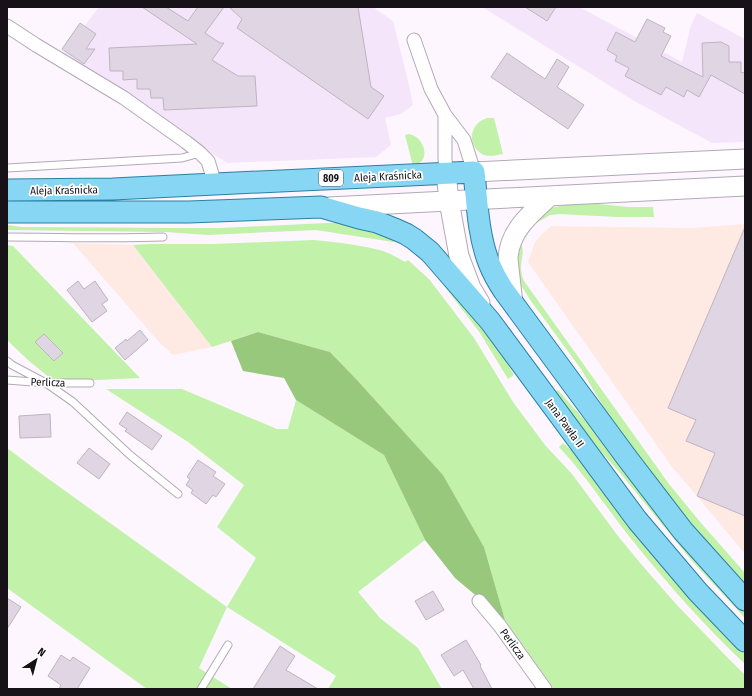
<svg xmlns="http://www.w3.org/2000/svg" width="752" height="696" font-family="'Fira Sans Condensed',sans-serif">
<rect width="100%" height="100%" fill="#fdf6ff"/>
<path fill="#feeae2" d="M745 224V554L697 496 672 467 528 262 535 242 542 234 551 226 692 228Z
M73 243 133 245 212 347 173 355 159 342Z"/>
<path fill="#f5e5fa" d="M99 7H373L393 21 409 85 413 105 401 114 385 118 391 145 376 157 227 163 140 107 62 55Z
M482 7H581V8L682 62 691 25 697 13 745 39V142L712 143 636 102Z"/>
<path fill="#c2f1a9" d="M487 118H494L503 154C498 155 489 157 484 155 467 147 468 124 487 118Z
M409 134C425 137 432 162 413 166L405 135Z
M589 203 628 207H653L654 217H617L559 214 550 215 533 225C536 221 540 216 543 213 554 204 576 204 589 203Z
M327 223H348L399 239 396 241 393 242 316 230 208 235 165 232 7 230V225L22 227 187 228H220Z
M313 240C335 242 362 245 383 251 391 254 398 258 405 262L408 260 429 279 474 338 513 402 545 445 572 474 618 536 641 564 676 604 725 655 745 675V689H554L505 620 484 547 443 475 357 380 330 352 258 332 212 347 133 245 150 244H214Z
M521 244C525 251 521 259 521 267 521 272 522 277 524 281L669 484 701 523 745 573V587L702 541 613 423 581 369 531 301 517 279 514 263Z
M7 245 13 246 140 378 55 382 29 361 7 340Z
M414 249 495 343 514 375 508 379 480 333 439 279 429 267 416 255Z
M106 389H182L277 429H288L296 400 384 455 425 540 358 592 380 618 418 648 442 689H328L336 676 227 607 199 668 232 689H147L7 588V448L43 475 227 607 256 558 217 527 244 485 188 442Z
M558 390 611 450 710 575 745 613V618L692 561 621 474 580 428 554 394Z
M563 443 576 454 729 638 745 654V664C705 627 667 583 632 540 608 510 586 476 559 447Z"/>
<path fill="#97c87c" d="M258 332 330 352 357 380 443 475 484 547 505 620 455 578 425 540 384 455 296 400 284 378 243 371 231 341Z"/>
<path fill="#e0d5e3" stroke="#beb4c1" d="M142 7H166L188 21 198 7H224L205 33 220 43H224L212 60 238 76H255L257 106 164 110 163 98H151L150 89H137V79L123 80V71H110L109 48 197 44Z
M229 7H358L371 87 384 96 368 119 237 28 242 19Z
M525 7H556L547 21Z
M647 19 665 28 663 32 671 36 661 56 703 77 702 43 721 42 729 46V62H741V73L745 72V94L711 75 699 97 687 90 684 97 666 87 661 95 625 76 629 68 615 61 617 56 607 50 616 32 635 42Z
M80 23 96 34 86 49H95L84 64 62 49Z
M507 53 545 79 557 59 569 67 557 87 584 105 568 129 491 77Z
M745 227V516L697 496 715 453 686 441 696 420 668 408Z
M78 281 84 289 95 281 108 300 102 304 107 311 92 322 67 290Z
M140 330 148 340 125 360 115 348 126 339 127 341Z
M44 334 63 353 54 361 35 342Z
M127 412 162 436 152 450 125 431 127 429 119 424Z
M50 414 51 437 20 438 19 416Z
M89 448 110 464 99 479 77 463Z
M198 460 216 472 213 476 225 484 216 497 213 495 206 504 191 493 193 490 186 485 190 479 187 477Z
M433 591 444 610 426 620 415 601Z
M7 598 21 607 7 629Z
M466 640 481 665 480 666 492 689H474L463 670 454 676 441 655Z
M280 646 295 656 286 670 318 689H253Z
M61 655 70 661 73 657 90 668 77 689H59L61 685 48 676Z"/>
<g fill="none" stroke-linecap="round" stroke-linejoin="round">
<g stroke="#b3a9b6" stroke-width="9">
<path id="lane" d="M7 168 182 158 200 153
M7 237C59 237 111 239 163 237
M7 361 12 365 46 383 73 402 130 455 178 494
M7 380 46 383H90
M201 689 228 645"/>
</g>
<g stroke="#b3a9b6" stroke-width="15">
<path id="street" d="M7 26 36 45 124 98 186 142 200 153 208 161 215 184
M414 40 431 89 445 115 464 140 474 172
M445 115V158L446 173
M479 601 500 626 545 689"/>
</g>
<g stroke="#b3a9b6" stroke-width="21">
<path id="secondary" d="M474 172 745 159
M446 173 449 201 459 256 471 288 480 303
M329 207 745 186
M513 304 508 259C509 231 531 213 550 196"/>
</g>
<g stroke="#2b80a2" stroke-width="23">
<path id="primary" d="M7 190 113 189 215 184 474 172C477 202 478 235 489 263 493 273 498 282 504 291L627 458 683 531 745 600
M7 212H189L321 207 359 218 377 222 397 230 406 234 414 239 430 252 490 321 637 520 698 592 745 641"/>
</g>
<use href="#lane" stroke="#fff" stroke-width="7"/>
<use href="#street" stroke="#fff" stroke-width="13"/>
<use href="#secondary" stroke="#fff" stroke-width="19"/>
<use href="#primary" stroke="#86d6f4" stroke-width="21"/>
</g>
<g text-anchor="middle" stroke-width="3.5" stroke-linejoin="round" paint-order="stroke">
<rect fill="#fff" stroke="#5c595d" stroke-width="1" x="319" y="170" width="24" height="16" rx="3"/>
<g font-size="10" font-weight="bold" fill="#161217">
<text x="331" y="182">809</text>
</g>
<g font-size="11" fill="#161217" stroke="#fff">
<text transform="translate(388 176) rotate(-3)" y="4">Aleja Kraśnicka</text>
<text transform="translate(64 190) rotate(-1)" y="4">Aleja Kraśnicka</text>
<text transform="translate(48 382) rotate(2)" y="4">Perlicza</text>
<text transform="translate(565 423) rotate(54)" y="4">Jana Pawła II</text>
<text transform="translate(513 644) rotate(54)" y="4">Perlicza</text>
</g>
</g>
<rect width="752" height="696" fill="none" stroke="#161217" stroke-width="16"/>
<g transform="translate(36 660) rotate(36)" stroke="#ffffff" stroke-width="3" paint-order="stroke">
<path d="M0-3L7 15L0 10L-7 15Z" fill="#161217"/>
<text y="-6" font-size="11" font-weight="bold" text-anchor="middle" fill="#161217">N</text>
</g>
</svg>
